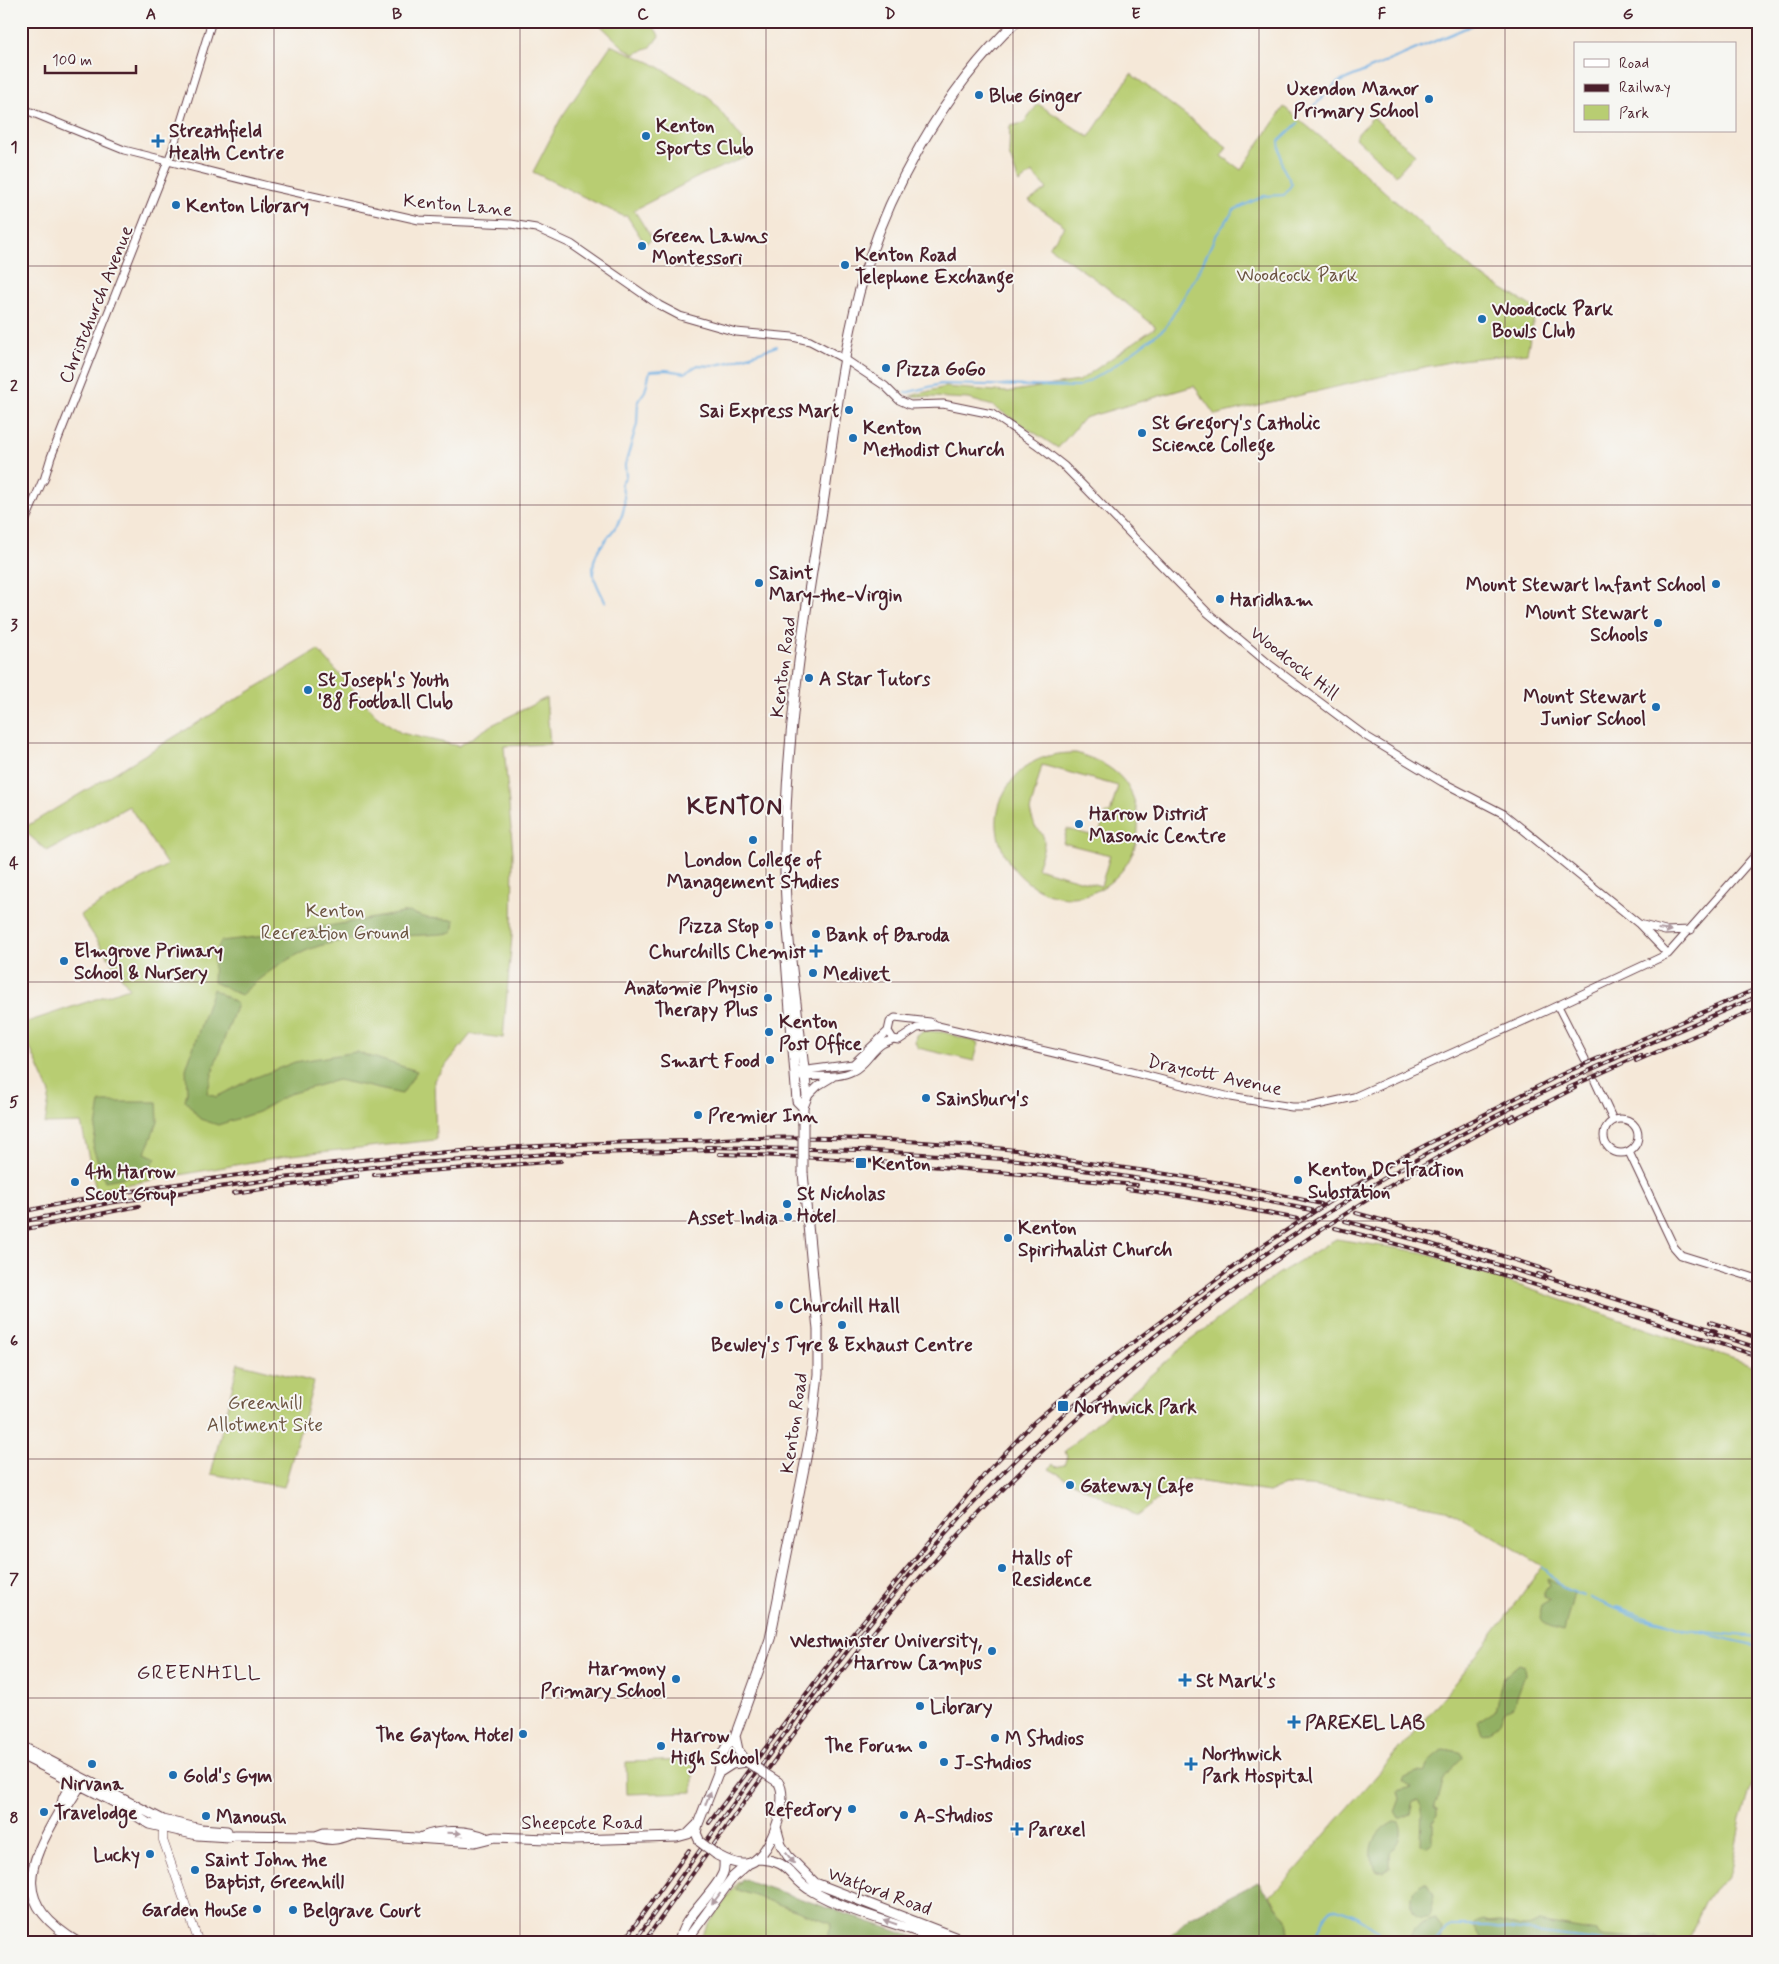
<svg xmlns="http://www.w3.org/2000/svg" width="1779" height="1964" font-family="Mynerve,sans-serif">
<rect width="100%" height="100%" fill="#f6f6f2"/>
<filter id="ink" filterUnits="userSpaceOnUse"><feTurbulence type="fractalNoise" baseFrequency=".02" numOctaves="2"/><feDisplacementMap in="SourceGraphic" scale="10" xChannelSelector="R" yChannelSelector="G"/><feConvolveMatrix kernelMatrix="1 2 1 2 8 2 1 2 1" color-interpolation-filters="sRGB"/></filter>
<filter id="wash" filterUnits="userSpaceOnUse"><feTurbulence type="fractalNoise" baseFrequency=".0096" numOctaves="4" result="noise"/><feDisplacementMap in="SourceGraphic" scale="20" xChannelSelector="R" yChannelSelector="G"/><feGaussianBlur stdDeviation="1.12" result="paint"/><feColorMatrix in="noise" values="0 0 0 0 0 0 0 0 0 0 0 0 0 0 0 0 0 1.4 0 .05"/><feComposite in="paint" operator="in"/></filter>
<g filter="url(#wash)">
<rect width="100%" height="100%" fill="#f5e8d8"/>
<path fill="#b8cd72" stroke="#81764e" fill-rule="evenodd" d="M596 21C616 21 651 13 659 36L650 48 634 54 623 47Z
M611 45 652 63 709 97 754 154 702 175 634 210 652 239 645 244 627 216H623L533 172 561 118Z
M1131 74 1227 147 1222 156 1241 170 1284 107 1357 167 1476 273 1536 309 1527 353 1460 360 1409 370 1215 415 1194 386 1084 418 1058 448 993 406 969 399 910 396 945 387 1007 392 1079 381 1156 327 1102 284 1049 247 1065 226 1029 201 1047 189 1032 173 1019 183 1009 154 1010 126 1024 123 1038 104 1089 137Z
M1373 117 1415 154 1396 175 1355 137Z
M318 650 376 715 401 733 459 746 492 725 546 698 550 744 504 746 513 853 512 936 503 1038 471 1034 434 1080 436 1140 291 1155 96 1190 81 1123 45 1124 50 1093 27 1041 21 1035V1024L129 988 80 915 167 865 129 806 47 851 22 829Z
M1076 753C1093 758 1112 766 1124 781 1146 811 1142 853 1115 878 1051 938 957 843 1015 777 1032 758 1051 753 1076 753ZM1042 765 1118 786 1110 814 1106 813 1098 837 1067 829 1063 843 1110 855 1101 886 1037 868C1042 851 1051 838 1035 827L1030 811Z
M925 1031 943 1032 979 1043 974 1061 918 1048 915 1042 916 1035Z
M1336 1239 1421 1252 1758 1367V1767L1741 1819 1731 1870 1727 1879 1714 1889 1706 1901 1686 1943H1290L1287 1919 1270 1896C1297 1871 1316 1844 1340 1817 1412 1737 1481 1654 1543 1566L1446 1509 1345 1490 1309 1486 1285 1485 1269 1492 1183 1479 1137 1516 1049 1469 1053 1464 1056 1467 1064 1465 1067 1457 1065 1451 1188 1342 1278 1274Z
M238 1363 314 1382 284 1487 211 1474Z
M693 1760V1792L627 1794 626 1762Z
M738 1881 843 1921 835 1943H696Z"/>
<path fill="#92b064" stroke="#6e6848" d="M408 912 427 918 455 920 453 933C413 937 356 935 319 946 290 955 262 975 241 995L213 982 214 956 221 941 283 934Z
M213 989 237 1004 216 1061 207 1093 216 1097 254 1078 295 1062 356 1052 417 1071 402 1094 338 1080 289 1094 258 1112 218 1125 200 1119 185 1100 187 1092 186 1069Z
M100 1102H157L158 1121 145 1153 156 1158C146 1176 124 1177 105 1181L93 1148Z
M1548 1579 1574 1593 1564 1631C1549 1627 1535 1626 1541 1606L1551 1600 1544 1597V1592L1547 1587 1550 1586Z
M1518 1664 1524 1666 1525 1675 1513 1707 1505 1711 1500 1721 1490 1732 1482 1733 1478 1721 1495 1710 1503 1677Z
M1443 1749 1461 1752 1463 1758C1459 1761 1444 1777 1443 1782 1441 1789 1440 1799 1435 1804V1807L1438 1808V1815L1433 1822V1842L1426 1847 1421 1844 1422 1807 1418 1801 1413 1802 1410 1814 1399 1819 1395 1812 1400 1799 1398 1791 1412 1787 1403 1781 1405 1777 1417 1772 1425 1773 1431 1759Z
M1394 1822 1399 1823C1405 1834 1398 1844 1390 1852V1868L1383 1872 1375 1870C1367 1849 1374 1832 1394 1822Z
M742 1879 932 1943H826L832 1923 735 1889Z
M1258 1882 1287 1919 1290 1943H1162L1189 1918Z
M1423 1882H1428L1434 1895 1429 1916C1409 1923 1410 1902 1414 1888Z
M1435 1918 1442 1928 1440 1943H1409C1411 1928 1420 1921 1435 1918Z
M1483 1920C1488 1923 1493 1921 1499 1921 1516 1923 1519 1933 1539 1922L1596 1932 1599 1936 1640 1939C1650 1934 1656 1936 1665 1943H1504L1497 1939 1483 1942 1473 1925 1476 1922Z"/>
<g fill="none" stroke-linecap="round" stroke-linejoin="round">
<path stroke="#70b0e4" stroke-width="2" d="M1306 114 1337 83 1482 21
M905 393 941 384 1078 387 1110 369 1165 328 1198 273 1215 237 1234 210 1264 196 1284 195 1292 184 1282 166 1279 141 1298 123
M605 602C602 594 596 585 594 576 586 538 638 531 621 484L626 476 625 465 637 424 638 401 645 391 650 371 666 370 685 373 698 365 711 366 730 362 777 346
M1543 1567 1563 1588 1584 1596
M1590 1598 1639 1618 1666 1624
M1617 1607 1684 1630 1758 1637
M1697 1632 1758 1646
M1313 1943 1325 1917 1333 1908C1354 1914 1374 1924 1386 1943
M1434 1943C1442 1938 1442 1931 1449 1926H1489L1618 1943"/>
</g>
</g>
<g filter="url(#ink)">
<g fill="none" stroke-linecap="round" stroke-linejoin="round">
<path stroke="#d3c0b5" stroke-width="7" stroke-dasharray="7 3.5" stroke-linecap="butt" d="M1585 1059 1595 1081"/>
<g stroke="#643d45" stroke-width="9">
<path id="tertiary" d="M21 108 124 150 268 186 419 220 511 224 536 228 571 244 659 305 680 316 736 332 793 337 810 341 846 360 885 386 899 400 910 405 943 404 992 414 1036 444 1064 466 1208 613 1269 664 1364 735 1442 782 1504 814 1639 924 1668 954
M21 531 42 482 44 480 51 457 172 151 212 21
M1639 924 1665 931 1691 930
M1558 1006 1585 1059
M938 1026 917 1028 899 1040 893 1039 888 1031 890 1022 895 1018 930 1022 938 1026 1084 1060 1230 1097 1292 1107H1308L1354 1097 1548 1010 1668 954 1758 852
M800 1071 853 1064 888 1031
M802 1077C819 1075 838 1079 853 1071 866 1065 871 1051 882 1044 885 1042 890 1041 893 1039
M1595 1081 1613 1120
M807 1097 818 1086 833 1077
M1604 1136a17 17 0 1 1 34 0a17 17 0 1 1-34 0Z
M1629 1152 1674 1247 1681 1255 1758 1279"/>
</g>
<g stroke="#643d45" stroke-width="9">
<path id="secondary" d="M163 1821V1840L199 1943"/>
</g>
<g stroke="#643d45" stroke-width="11">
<path id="primary" d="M790 952 786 959 797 1101 803 1107
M803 1123V1107L807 1097C800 1022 786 947 785 872 784 751 801 635 821 517 833 442 840 366 859 293 884 197 944 89 1017 21
M21 1746 163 1820 201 1829 227 1831
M21 1755 118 1804 149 1824 197 1835 229 1837 234 1835 316 1836 324 1833H341L475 1842 495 1837 574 1840 677 1837 688 1834 698 1824
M718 1773C719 1760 725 1746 735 1736L770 1639 812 1428 818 1374V1330L803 1173
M74 1779C71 1785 66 1792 63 1799 62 1803 62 1806 60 1810 26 1868 12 1903 79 1943
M62 1807 68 1805 83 1781
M776 1827 781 1845 788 1856 815 1883 970 1943
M316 1836C327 1841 339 1840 350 1835
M422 1837C440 1829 469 1830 487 1838
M700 1842 696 1833 698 1824 718 1773 732 1764 747 1762 738 1750 735 1736
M717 1855C726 1860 736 1865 746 1864 769 1862 791 1799 778 1782
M758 1859C792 1860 788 1878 812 1891 853 1915 902 1923 946 1943
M681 1942 686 1941 733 1877 748 1864
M680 1943C678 1922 714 1894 722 1875 725 1870 724 1864 724 1859"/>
</g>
<use href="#tertiary" stroke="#fff" stroke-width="7"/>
<use href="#secondary" stroke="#fff" stroke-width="8"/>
<use href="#primary" stroke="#fff" stroke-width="9"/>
<g stroke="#4a1f2b" stroke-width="4">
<path id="rail" d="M1636 1061 1758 1008
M1568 1088 1641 1055
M1510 1121 1575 1088
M706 1147 860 1150 1018 1160 1199 1188 1311 1210
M719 1154C859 1157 998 1172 1137 1185
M374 1175 561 1161
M1127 1189 1185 1197 1298 1219
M233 1193 357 1176
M21 1212C81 1199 142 1189 203 1180 363 1156 525 1143 688 1141 707 1141 727 1138 747 1138 836 1136 928 1141 1016 1150 1036 1152 1055 1159 1074 1161 1157 1172 1240 1184 1321 1204
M1356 1213 1443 1237 1550 1271
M1345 1221 1431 1244 1544 1279
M21 1222 109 1203 275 1179 389 1165 549 1154 714 1150
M1335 1228C1478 1264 1617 1311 1758 1356
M21 1230 139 1206
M1538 1274 1716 1331
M1710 1322 1758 1338
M1708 1332 1758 1348
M709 1823 836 1654 985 1474 1034 1422 1092 1373 1249 1255 1332 1200 1397 1160 1560 1075 1758 988
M622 1943 689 1850
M633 1943C758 1771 878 1592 1032 1444 1159 1321 1309 1217 1464 1133 1559 1081 1659 1039 1758 996
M643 1943C734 1818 821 1688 924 1573 1091 1385 1292 1233 1514 1115"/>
</g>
<use href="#rail" stroke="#f6f6f2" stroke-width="2" stroke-dasharray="5.5" stroke-linecap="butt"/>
<g stroke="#643d45" stroke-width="11" stroke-linecap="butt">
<path id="primary-bridge" d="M803 1123V1173
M747 1762 778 1782
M700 1842 717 1855"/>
</g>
<use href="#primary-bridge" stroke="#fff" stroke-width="9"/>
</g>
<defs><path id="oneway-solid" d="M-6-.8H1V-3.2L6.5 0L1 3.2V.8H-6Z" transform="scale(1.25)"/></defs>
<g fill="#ae9aa0">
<use href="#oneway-solid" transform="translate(1665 930) rotate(7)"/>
<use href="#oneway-solid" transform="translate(708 1798) rotate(-68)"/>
<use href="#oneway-solid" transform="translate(454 1833) rotate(1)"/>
<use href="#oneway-solid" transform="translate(790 1858) rotate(52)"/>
<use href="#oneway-solid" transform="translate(716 1899) rotate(127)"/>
<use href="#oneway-solid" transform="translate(890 1922) rotate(-161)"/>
</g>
</g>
<path fill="none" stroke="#4a1f2b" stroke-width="1" stroke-opacity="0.55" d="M274 21V1943M520 21V1943M766 21V1943M1013 21V1943M1259 21V1943M1505 21V1943M21 266H1758M21 505H1758M21 743H1758M21 982H1758M21 1221H1758M21 1459H1758M21 1698H1758"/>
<g fill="#1f6fb2" stroke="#f6f6f2" stroke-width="2">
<circle cx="979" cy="95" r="5"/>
<circle cx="1429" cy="99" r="5"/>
<circle cx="646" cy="136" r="5"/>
<path d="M155.5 133.5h5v5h5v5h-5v5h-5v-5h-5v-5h5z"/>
<circle cx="176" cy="205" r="5"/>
<circle cx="642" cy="246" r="5"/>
<circle cx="845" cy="265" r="5"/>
<circle cx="1482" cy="319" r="5"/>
<circle cx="886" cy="368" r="5"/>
<circle cx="849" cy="410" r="5"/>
<circle cx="1142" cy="433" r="5"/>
<circle cx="853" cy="438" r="5"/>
<circle cx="759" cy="583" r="5"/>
<circle cx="1716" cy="584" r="5"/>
<circle cx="1220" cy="599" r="5"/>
<circle cx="1658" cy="623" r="5"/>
<circle cx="809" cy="678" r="5"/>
<circle cx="308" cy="690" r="5"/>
<circle cx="1656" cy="707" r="5"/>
<circle cx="1079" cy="824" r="5"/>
<circle cx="753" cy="840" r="5"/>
<circle cx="769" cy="925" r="5"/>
<circle cx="816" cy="934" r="5"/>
<path d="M813.5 943.5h5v5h5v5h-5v5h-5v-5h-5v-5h5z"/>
<circle cx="64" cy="961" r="5"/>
<circle cx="813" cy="973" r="5"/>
<circle cx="768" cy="998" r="5"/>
<circle cx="769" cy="1032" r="5"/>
<circle cx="770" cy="1060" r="5"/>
<circle cx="926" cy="1098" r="5"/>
<circle cx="698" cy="1115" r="5"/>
<rect x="855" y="1157" width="12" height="12" rx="2.5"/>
<circle cx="1298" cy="1180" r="5"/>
<circle cx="75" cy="1182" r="5"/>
<circle cx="787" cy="1204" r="5"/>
<circle cx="788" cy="1217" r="5"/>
<circle cx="1008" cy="1238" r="5"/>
<circle cx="779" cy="1305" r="5"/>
<circle cx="842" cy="1325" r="5"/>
<rect x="1057" y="1400" width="12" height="12" rx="2.5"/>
<circle cx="1070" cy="1485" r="5"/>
<circle cx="1002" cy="1568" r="5"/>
<circle cx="992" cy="1651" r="5"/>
<circle cx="676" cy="1679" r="5"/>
<path d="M1182.5 1672.5h5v5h5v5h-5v5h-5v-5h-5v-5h5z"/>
<circle cx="920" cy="1706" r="5"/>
<path d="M1291.5 1714.5h5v5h5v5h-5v5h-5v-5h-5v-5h5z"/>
<circle cx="523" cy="1734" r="5"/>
<circle cx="995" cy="1738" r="5"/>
<circle cx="923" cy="1745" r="5"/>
<circle cx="661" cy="1746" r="5"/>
<circle cx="944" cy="1762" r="5"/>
<circle cx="92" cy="1764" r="5"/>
<path d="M1188.5 1756.5h5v5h5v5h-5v5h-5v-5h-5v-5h5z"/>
<circle cx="173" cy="1775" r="5"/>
<circle cx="852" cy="1809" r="5"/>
<circle cx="44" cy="1812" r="5"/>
<circle cx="904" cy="1815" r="5"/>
<circle cx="206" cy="1816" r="5"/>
<path d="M1014.5 1821.5h5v5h5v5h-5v5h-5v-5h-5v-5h5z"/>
<circle cx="150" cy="1854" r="5"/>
<circle cx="195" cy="1870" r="5"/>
<circle cx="257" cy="1909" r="5"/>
<circle cx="293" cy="1910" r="5"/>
</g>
<g text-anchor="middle" stroke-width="4" stroke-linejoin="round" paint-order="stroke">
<g font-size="19" font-weight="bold" fill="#4a1f2b" stroke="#f6f6f2" text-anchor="start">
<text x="1419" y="95" text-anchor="end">Uxendon Manor<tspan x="1419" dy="22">Primary School</tspan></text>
<text x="989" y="102">Blue Ginger</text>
<text x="656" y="132">Kenton<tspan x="656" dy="22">Sports Club</tspan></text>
<text x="169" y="137">Streathfield<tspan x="169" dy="22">Health Centre</tspan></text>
<text x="186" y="212">Kenton Library</text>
<text x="652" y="242">Green Lawns<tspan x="652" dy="22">Montessori</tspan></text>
<text x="855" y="261">Kenton Road<tspan x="855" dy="22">Telephone Exchange</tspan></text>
<text x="1492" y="315">Woodcock Park<tspan x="1492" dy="22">Bowls Club</tspan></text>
<text x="896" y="375">Pizza GoGo</text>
<text x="839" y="417" text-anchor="end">Sai Express Mart</text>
<text x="1152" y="429">St Gregory's Catholic<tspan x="1152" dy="22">Science College</tspan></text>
<text x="863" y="434">Kenton<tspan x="863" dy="22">Methodist Church</tspan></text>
<text x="769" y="579">Saint<tspan x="769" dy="22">Mary-the-Virgin</tspan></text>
<text x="1706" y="591" text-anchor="end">Mount Stewart Infant School</text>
<text x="1230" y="606">Haridham</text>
<text x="1648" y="619" text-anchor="end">Mount Stewart<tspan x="1648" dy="22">Schools</tspan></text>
<text x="819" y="685">A Star Tutors</text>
<text x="318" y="686">St Joseph's Youth<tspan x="318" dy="22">'88 Football Club</tspan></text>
<text x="1646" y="703" text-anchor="end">Mount Stewart<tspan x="1646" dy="22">Junior School</tspan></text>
<text x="1089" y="820">Harrow District<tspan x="1089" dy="22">Masonic Centre</tspan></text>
<text x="753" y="866" text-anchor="middle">London College of<tspan x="753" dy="22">Management Studies</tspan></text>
<text x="759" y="932" text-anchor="end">Pizza Stop</text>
<text x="826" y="941">Bank of Baroda</text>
<text x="74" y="957">Elmgrove Primary<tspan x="74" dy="22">School &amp; Nursery</tspan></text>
<text x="806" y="958" text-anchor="end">Churchills Chemist</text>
<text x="823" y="980">Medivet</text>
<text x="758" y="994" text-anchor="end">Anatomie Physio<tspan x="758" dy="22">Therapy Plus</tspan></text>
<text x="779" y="1028">Kenton<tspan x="779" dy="22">Post Office</tspan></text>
<text x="760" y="1067" text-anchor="end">Smart Food</text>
<text x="936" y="1105">Sainsbury's</text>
<text x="708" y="1122">Premier Inn</text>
<text x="872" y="1170">Kenton</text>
<text x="1308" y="1176">Kenton DC Traction<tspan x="1308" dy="22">Substation</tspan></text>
<text x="85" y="1178">4th Harrow<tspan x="85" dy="22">Scout Group</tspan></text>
<text x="797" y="1200">St Nicholas<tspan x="797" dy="22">Hotel</tspan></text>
<text x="778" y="1224" text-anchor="end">Asset India</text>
<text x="1018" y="1234">Kenton<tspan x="1018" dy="22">Spiritualist Church</tspan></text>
<text x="789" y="1312">Churchill Hall</text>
<text x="842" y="1351" text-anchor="middle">Bewley's Tyre &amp; Exhaust Centre</text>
<text x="1074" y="1413">Northwick Park</text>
<text x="1080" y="1492">Gateway Cafe</text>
<text x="1012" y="1564">Halls of<tspan x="1012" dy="22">Residence</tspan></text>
<text x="982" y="1647" text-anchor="end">Westminster University,<tspan x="982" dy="22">Harrow Campus</tspan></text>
<text x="666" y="1675" text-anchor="end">Harmony<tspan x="666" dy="22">Primary School</tspan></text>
<text x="1196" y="1687">St Mark's</text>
<text x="930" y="1713">Library</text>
<text x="1305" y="1729">PAREXEL LAB</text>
<text x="513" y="1741" text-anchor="end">The Gayton Hotel</text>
<text x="671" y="1742">Harrow<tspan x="671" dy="22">High School</tspan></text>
<text x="1005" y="1745">M Studios</text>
<text x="913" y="1752" text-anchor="end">The Forum</text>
<text x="1202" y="1760">Northwick<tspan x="1202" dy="22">Park Hospital</tspan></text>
<text x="954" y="1769">J-Studios</text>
<text x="183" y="1782">Gold's Gym</text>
<text x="92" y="1790" text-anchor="middle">Nirvana</text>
<text x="842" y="1816" text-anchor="end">Refectory</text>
<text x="54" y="1819">Travelodge</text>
<text x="914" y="1822">A-Studios</text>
<text x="216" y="1823">Manoush</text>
<text x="1028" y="1836">Parexel</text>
<text x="140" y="1861" text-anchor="end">Lucky</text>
<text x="205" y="1866">Saint John the<tspan x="205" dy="22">Baptist, Greenhill</tspan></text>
<text x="247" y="1916" text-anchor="end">Garden House</text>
<text x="303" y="1917">Belgrave Court</text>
</g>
<g font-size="19" fill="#4a1f2b" stroke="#f6f6f2">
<text transform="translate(458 204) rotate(5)" y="7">Kenton Lane</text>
<text transform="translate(95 304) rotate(-68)" y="7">Christchurch Avenue</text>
<text transform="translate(1295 662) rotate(38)" y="7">Woodcock Hill</text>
<text transform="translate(782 667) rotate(-83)" y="7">Kenton Road</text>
<text transform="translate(1215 1074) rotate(12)" y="7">Draycott Avenue</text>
<text transform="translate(793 1423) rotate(-82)" y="7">Kenton Road</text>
<text x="582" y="1829">Sheepcote Road</text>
<text transform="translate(880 1890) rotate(20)" y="7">Watford Road</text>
</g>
<g font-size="19" fill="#6b5340" stroke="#f6f6f2">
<text x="1297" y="281">Woodcock Park</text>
<text x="335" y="917">Kenton<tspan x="335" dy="22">Recreation Ground</tspan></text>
<text x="265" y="1409">Greenhill<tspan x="265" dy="22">Allotment Site</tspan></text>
</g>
<g font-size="21" letter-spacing="1" fill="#4a1f2b" stroke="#f6f6f2">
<text x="199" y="1679">GREENHILL</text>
</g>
<g font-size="24" font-weight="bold" letter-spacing="1" fill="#4a1f2b" stroke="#f6f6f2">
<text x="735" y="814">KENTON</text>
</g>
</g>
<rect width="1779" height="1964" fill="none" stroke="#f6f6f2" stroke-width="55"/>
<rect x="1574" y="42" width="162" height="90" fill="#f6f6f2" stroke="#b1a0a2"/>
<rect x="1584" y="59" width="25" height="8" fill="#ffffff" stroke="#b1a0a2"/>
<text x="1619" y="68" font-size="15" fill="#4a1f2b">Road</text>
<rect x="1584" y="84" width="25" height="8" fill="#4a1f2b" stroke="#b1a0a2"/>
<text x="1619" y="92" font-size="15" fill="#4a1f2b">Railway</text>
<rect x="1584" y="105" width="25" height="15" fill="#b8cd72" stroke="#b1a0a2"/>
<text x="1619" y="118" font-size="15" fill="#4a1f2b">Park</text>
<path d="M45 65v8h91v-8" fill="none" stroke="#4a1f2b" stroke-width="2.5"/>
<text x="52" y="65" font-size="15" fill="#4a1f2b" stroke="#f6f6f2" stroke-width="4" paint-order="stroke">100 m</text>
<rect x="28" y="28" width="1724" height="1908" fill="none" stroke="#4a1f2b" stroke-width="2"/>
<g font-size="16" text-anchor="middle" font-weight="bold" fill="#4a1f2b">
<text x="151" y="19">A</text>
<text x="397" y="19">B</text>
<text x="643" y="19">C</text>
<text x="890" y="19">D</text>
<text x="1136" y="19">E</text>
<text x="1382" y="19">F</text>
<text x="1628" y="19">G</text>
<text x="14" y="152">1</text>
<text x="14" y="391">2</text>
<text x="14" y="630">3</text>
<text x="14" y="868">4</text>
<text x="14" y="1107">5</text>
<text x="14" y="1346">6</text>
<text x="14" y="1584">7</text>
<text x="14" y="1823">8</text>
</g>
</svg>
